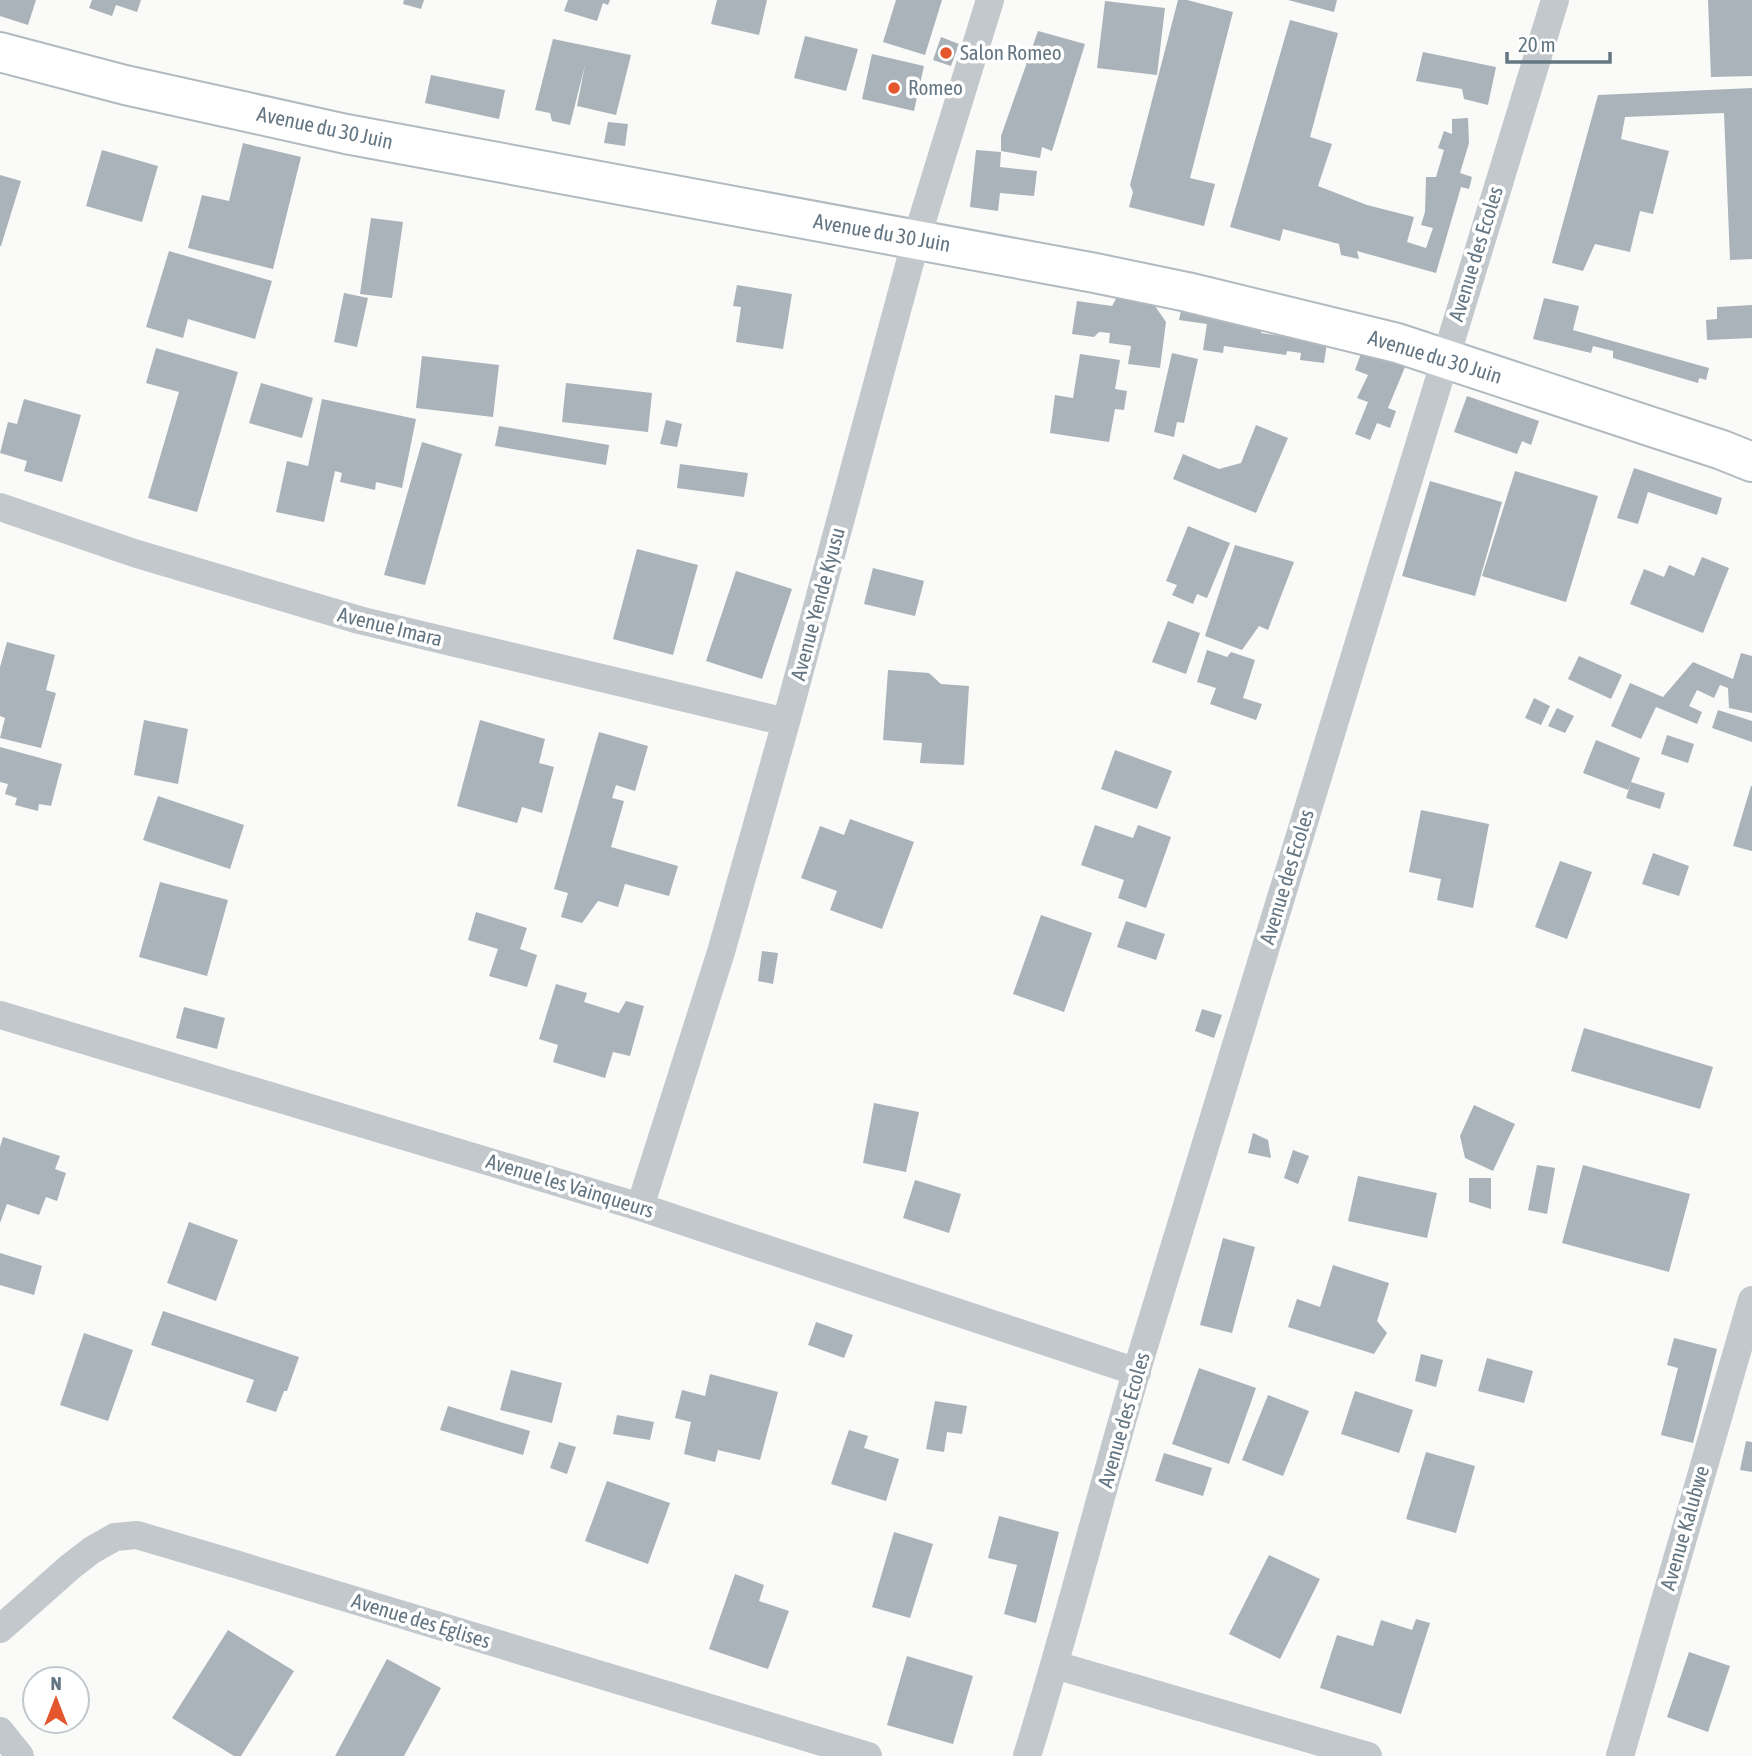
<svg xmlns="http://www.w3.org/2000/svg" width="1752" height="1756" font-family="'Asap Condensed',sans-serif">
<rect width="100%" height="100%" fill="#fafaf8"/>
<path fill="#aab3b9" d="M0 0H36L28 25 0 16Z
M92 0H141L137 12 116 5 112 16 89 8Z
M404 0H424L421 9 403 4Z
M568 0H610L608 5 603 3 597 21 564 11Z
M717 0H767L759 35 711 24Z
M896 0H942L925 55 883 42Z
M1178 0H1187L1233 12 1190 178 1215 184 1204 226 1129 207 1133 192 1130 185Z
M1288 0H1337L1334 12Z
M1708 0H1752V76L1711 77Z
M1105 1 1165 8 1157 75 1097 68Z
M1290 20 1338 33 1310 137 1332 144 1318 186 1367 205 1414 217 1407 242 1426 248 1433 228 1421 225 1425 212 1426 177H1436L1444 150 1438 148 1444 131 1452 134V119L1468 118 1469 143 1460 173 1472 177 1469 189 1461 187 1436 273 1357 251 1359 259 1341 255 1339 244 1283 229 1280 241 1230 227Z
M1038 31 1085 44 1052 151 1042 147 1040 158 1001 151V136Z
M805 36 858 49 846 91 794 78Z
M941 37 959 44 951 66 933 60Z
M553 39 631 55 616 115 577 106 585 65 570 125 552 121 550 113 535 110Z
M1423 52 1496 67 1488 105 1464 99 1462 89 1416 81Z
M872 54 924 66 914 111 862 99Z
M431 75 505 90 499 119 425 103Z
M1752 88V259L1730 260 1724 113 1625 117 1621 139 1669 151 1653 214 1640 211 1630 252 1595 244 1583 271 1552 263 1598 95Z
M608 122 628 124 625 146 604 143Z
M243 143 301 157 273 269 188 248 202 195 229 201Z
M102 150 158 166 142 222 86 206Z
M976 150 1001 152 1000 167 1037 171 1034 196 1000 193 998 211 970 207Z
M0 175 21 181 1 246H0Z
M371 218 403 222 392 298 360 294Z
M169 251 272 281 255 339 188 319 183 338 146 327Z
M737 285 792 294 783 349 736 342 741 307 733 306Z
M344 293 368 298 357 347 334 342Z
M1117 297 1147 299 1155 306 1166 322 1160 368 1128 364 1131 346 1109 343 1110 333 1099 332 1094 337 1072 334 1077 301 1112 306Z
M1544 298 1579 306 1573 330 1709 368 1706 380 1699 378 1698 383 1613 358V351L1593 346 1591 353 1533 339Z
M1752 305V338L1707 340 1706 320 1717 319V307Z
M1182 306 1263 318 1261 333 1327 343 1324 363 1300 360 1301 353 1287 351 1286 355 1224 346 1223 353 1203 350 1207 324 1179 320Z
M156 348 238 372 197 512 148 498 179 392 146 383Z
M1362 351 1405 367 1388 408 1396 411 1390 428 1377 423 1370 440 1355 434 1368 402 1357 398 1368 375 1355 370Z
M1172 353 1198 359 1184 423 1177 422 1174 437 1154 432Z
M1080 354 1120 360 1115 389 1127 391 1124 410 1115 409 1109 442 1050 433 1055 395 1073 398Z
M422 356 499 365 493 417 416 408Z
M261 383 313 398 302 438 249 423Z
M566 383 652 393 648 432 562 422Z
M1467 396 1539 421 1531 445 1522 441 1517 454 1454 432Z
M24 399 81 415 62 482 24 471 27 461 0 453 8 422 17 424Z
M322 399 416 419 402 488 376 482 375 490 340 482 342 473 335 471 324 522 276 512 287 461 308 466Z
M666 420 682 424 677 447 660 444Z
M1256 425 1288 438 1256 513 1173 479 1183 454 1219 469 1241 463Z
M499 426 609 445 606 465 495 446Z
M422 442 462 454 425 585 384 575Z
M680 464 748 473 744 497 677 488Z
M1634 468 1722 498 1717 515 1648 492 1638 524 1617 518Z
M1515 471 1598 496 1566 602 1482 576Z
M1430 481 1502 502 1475 596 1402 576Z
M1188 526 1230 543 1207 598 1197 594 1193 604 1172 595 1177 585 1166 581Z
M1235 545 1294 562 1268 630 1259 626 1242 650 1205 636Z
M637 549 698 565 673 655 613 639Z
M1702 557 1729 568 1703 633 1630 604 1644 569 1664 577 1669 565 1694 576Z
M873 568 924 581 915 616 864 604Z
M736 571 792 589 762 679 706 661Z
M1168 621 1200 633 1186 674 1152 662Z
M7 642 55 655 46 690 56 693 41 748 0 738 5 718 0 716V667Z
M1207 650 1227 657 1231 652 1255 660 1243 698 1262 704 1256 720 1210 704 1216 688 1197 682Z
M1741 653 1752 656V713L1729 708 1728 688 1720 685 1714 698 1697 690 1689 706 1702 712 1697 724 1656 707 1641 739 1611 726 1630 683 1663 697 1693 662 1733 679Z
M1579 656 1622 675 1611 699 1568 679Z
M888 670 929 673 941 684 969 686 964 765 920 763 922 743 883 740Z
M1534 698 1550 706 1541 725 1525 718Z
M1557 708 1574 716 1565 733 1548 726Z
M1718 710 1752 721V742L1712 728Z
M144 720 188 729 178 784 134 775Z
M480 720 545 739 539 763 554 767 542 813 522 807 517 823 457 806Z
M599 732 648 746 635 791 616 785 612 798 624 801 611 847 678 866 669 896 625 884 618 907 598 901 582 923 561 917 568 893 554 889Z
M1667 735 1694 744 1688 763 1661 754Z
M1596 740 1640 758 1628 790 1583 773Z
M0 747 62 764 51 806 39 804 38 811 15 805 17 798 5 794 8 784 0 782Z
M1115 750 1172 771 1157 809 1101 789Z
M1631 782 1665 793 1660 809 1626 798Z
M1751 786H1752V851L1733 846Z
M158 796 244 825 230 869 143 840Z
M1421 810 1489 824 1473 908 1437 900 1441 879 1409 872Z
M850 819 914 842 882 929 830 910 837 891 801 878 820 826 844 835Z
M1095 825 1133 838 1138 825 1171 837 1146 908 1118 898 1124 880 1081 865Z
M1653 853 1689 866 1679 896 1642 884Z
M1560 861 1592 872 1567 939 1535 927Z
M160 882 228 900 207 976 139 957Z
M476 912 527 928 520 949 537 955 527 987 489 976 498 949 468 940Z
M1041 915 1092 933 1064 1012 1013 994Z
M1126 921 1165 934 1156 960 1117 947Z
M762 951 778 953 773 984 758 981Z
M556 984 587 993 584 1002 619 1013 626 1001 644 1006 630 1056 613 1052 605 1078 553 1062 558 1045 539 1039Z
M184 1007 225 1018 217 1049 176 1038Z
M1202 1009 1222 1015 1214 1038 1195 1031Z
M1584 1028 1713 1067 1700 1109 1571 1071Z
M874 1103 919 1112 906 1172 863 1163Z
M1474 1105 1515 1124 1493 1171 1465 1158 1460 1136Z
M1253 1133 1268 1140 1271 1158 1248 1153Z
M3 1137 60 1156 55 1169 66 1173 57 1201 46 1197 39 1215 7 1204 0 1223V1147Z
M1293 1150 1309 1156 1298 1184 1284 1178Z
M1537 1165 1555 1168 1547 1214 1528 1210Z
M1583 1165 1690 1194 1669 1272 1562 1243Z
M1358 1176 1437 1193 1427 1238 1348 1221Z
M1469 1178H1491V1209L1469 1202Z
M915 1180 961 1194 949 1233 903 1218Z
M189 1222 238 1240 216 1301 167 1283Z
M1223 1238 1255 1247 1232 1333 1200 1325Z
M0 1253 42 1266 34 1295 0 1285Z
M1333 1265 1389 1283 1377 1321 1387 1333 1374 1354 1288 1327 1297 1299 1320 1307Z
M163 1311 299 1357 287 1391H284L276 1412 246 1402 254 1380 151 1345Z
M816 1322 853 1335 844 1358 808 1345Z
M84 1333 133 1350 108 1421 60 1405Z
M1674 1338 1717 1349 1693 1443 1661 1435 1678 1368 1667 1365Z
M1421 1354 1443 1360 1436 1387 1415 1381Z
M1487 1358 1533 1371 1524 1403 1478 1391Z
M1199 1368 1256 1388 1229 1464 1172 1444Z
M511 1370 562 1383 552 1423 500 1410Z
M710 1374 778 1392 760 1460 718 1450 715 1462 684 1454 691 1422 675 1418 682 1390 705 1396Z
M1355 1391 1413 1410 1399 1453 1341 1434Z
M1268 1395 1309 1411 1283 1476 1242 1460Z
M935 1401 967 1406 962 1434 947 1432 944 1452 926 1449Z
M448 1406 530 1431 523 1455 440 1430Z
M617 1415 654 1422 650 1440 613 1434Z
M849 1430 868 1436 864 1448 899 1459 886 1501 831 1484Z
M1746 1441 1752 1442V1472L1740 1470Z
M559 1442 576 1447 567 1474 550 1468Z
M1426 1452 1475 1466 1456 1533 1406 1519Z
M1164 1453 1212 1468 1203 1496 1155 1481Z
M607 1481 670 1503 648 1564 585 1541Z
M999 1516 1059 1532 1036 1623 1004 1614 1017 1565 988 1558Z
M894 1532 933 1544 910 1618 872 1607Z
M1269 1555 1320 1579 1280 1659 1229 1634Z
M735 1574 764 1585 759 1601 789 1611 768 1669 709 1649Z
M1416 1619 1430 1623 1401 1714 1320 1688 1337 1635 1373 1646 1381 1620 1412 1630Z
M228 1630 294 1671 241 1756H234L172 1718Z
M1689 1652 1730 1666 1708 1732 1667 1717Z
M907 1656 973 1676 953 1744 887 1725Z
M387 1659 441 1688 404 1756H335Z"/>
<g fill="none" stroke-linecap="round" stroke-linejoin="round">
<g stroke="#b3babf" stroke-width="42">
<path id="secondary" d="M0 52 125 85 346 134 1095 273 1187 292 1397 343 1722 450 1752 462"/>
</g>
<path stroke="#c3c8cc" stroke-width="28" d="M0 507 134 553 359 620 786 722
M0 1015 640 1207 1137 1372
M640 1207 721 952 786 722 916 240 990 0
M0 1629 70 1567 92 1550 115 1537 137 1535 235 1564 868 1756
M1055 1665 1368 1756
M0 1731 20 1756
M1027 1756C1067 1627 1100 1496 1138 1366 1274 910 1414 455 1555 0
M1620 1756 1752 1300"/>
<use href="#secondary" stroke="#fff" stroke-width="38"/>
</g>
<g fill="#e4572e" stroke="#fff" stroke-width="2.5">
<circle cx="946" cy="53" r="7"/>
<circle cx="894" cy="88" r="7"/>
</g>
<g text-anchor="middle" stroke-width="7" stroke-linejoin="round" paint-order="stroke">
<g font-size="21" fill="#657683" stroke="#fff" text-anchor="start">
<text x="960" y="60">Salon Romeo</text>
<text x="908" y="95">Romeo</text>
</g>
<g font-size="21" fill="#657683" stroke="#fff">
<text transform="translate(325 128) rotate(12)" y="7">Avenue du 30 Juin</text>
<text transform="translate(882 233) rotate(10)" y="7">Avenue du 30 Juin</text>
<text transform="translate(1476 254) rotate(-73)" y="7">Avenue des Ecoles</text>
<text transform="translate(1435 357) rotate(17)" y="7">Avenue du 30 Juin</text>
<text transform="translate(818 604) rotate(-75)" y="7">Avenue Yende Kyusu</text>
<text transform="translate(390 627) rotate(14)" y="7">Avenue Imara</text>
<text transform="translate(1287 877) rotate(-73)" y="7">Avenue des Ecoles</text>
<text transform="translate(570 1186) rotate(17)" y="7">Avenue les Vainqueurs</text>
<text transform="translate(1124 1420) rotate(-74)" y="7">Avenue des Ecoles</text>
<text transform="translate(1685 1528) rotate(-74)" y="7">Avenue Kalubwe</text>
<text transform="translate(421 1621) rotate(17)" y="7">Avenue des Eglises</text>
</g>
</g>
<g transform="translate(56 1700)"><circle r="33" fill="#ffffff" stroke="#c1c8cd" stroke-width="2"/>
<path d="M0-5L12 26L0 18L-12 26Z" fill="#e4572e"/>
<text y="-10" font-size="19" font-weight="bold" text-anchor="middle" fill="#657683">N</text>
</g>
<path d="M1507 52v10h103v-10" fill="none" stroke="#657683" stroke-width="3.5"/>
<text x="1518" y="52" font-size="21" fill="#657683" stroke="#ffffff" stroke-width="5" paint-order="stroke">20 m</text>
</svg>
